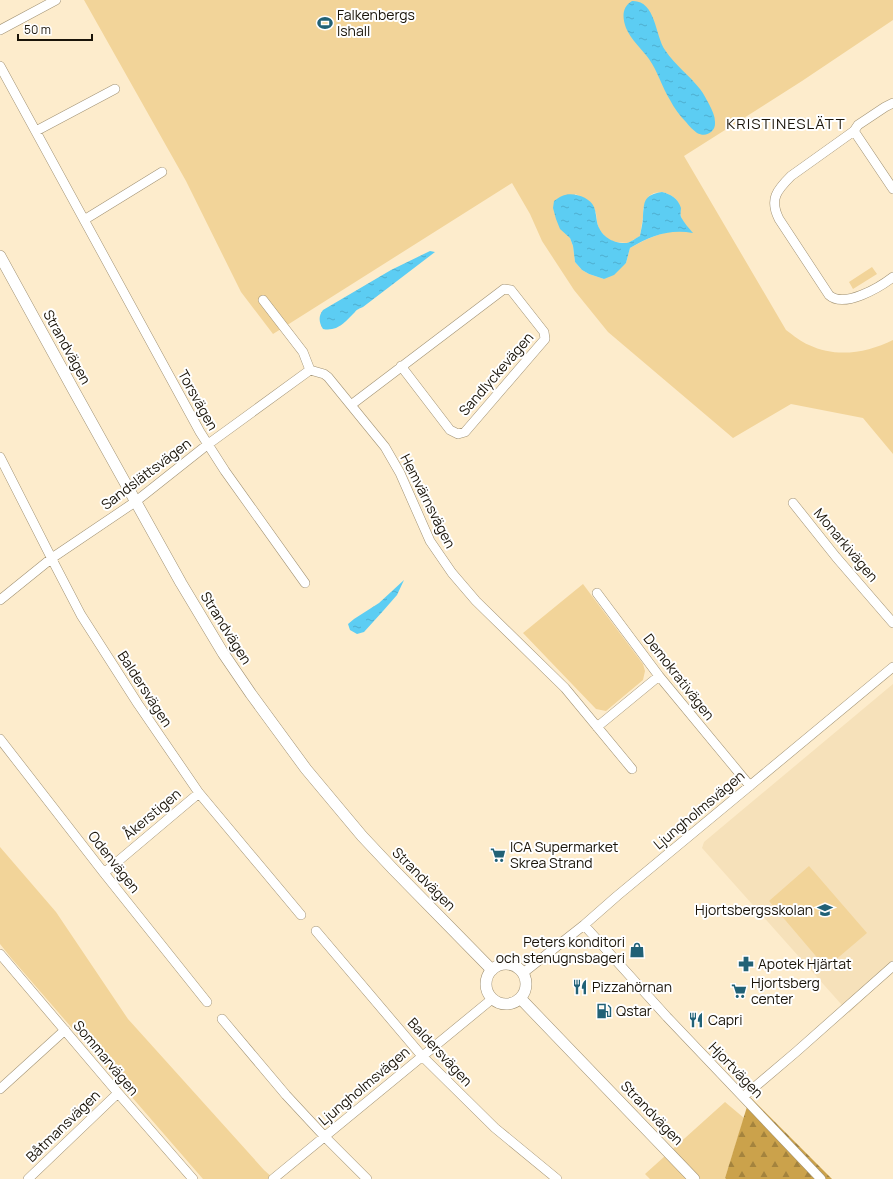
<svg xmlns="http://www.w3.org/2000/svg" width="893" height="1179" font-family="Manrope,sans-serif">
<defs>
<pattern id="forest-firs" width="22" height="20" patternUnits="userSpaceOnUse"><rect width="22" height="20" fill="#cba24b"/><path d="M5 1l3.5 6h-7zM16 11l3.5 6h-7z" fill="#a4833d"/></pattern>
<pattern id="water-ripples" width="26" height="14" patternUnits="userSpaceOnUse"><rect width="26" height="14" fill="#5ccdf3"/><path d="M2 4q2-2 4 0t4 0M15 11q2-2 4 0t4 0" fill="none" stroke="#4fafcf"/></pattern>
</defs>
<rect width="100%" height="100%" fill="#fdeccc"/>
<path fill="#f6e1ba" d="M893 684V971L849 1013 702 848 704 842Z"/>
<path fill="#f2d499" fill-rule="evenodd" d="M84 0H893V20L802 81 684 156 786 330C793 335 801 342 809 345 836 358 867 353 893 340V454L863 418 791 404 733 438 608 332 574 290 542 241 530 214 512 183 273 334 241 292 186 181ZM662 192C670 194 678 198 680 207 681 210 680 214 681 217 683 223 688 228 692 232 687 232 682 230 676 231 660 232 645 240 630 248L626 263 604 279 589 274 582 270 575 262 573 246 570 238 575 194 582 197 590 202 596 213 597 222 599 229 603 234 608 239 614 242 628 243 640 236 643 217V208L649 196 654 193Z
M872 267 877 274 853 289 849 282Z
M583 584 643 664 645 671 643 680 606 711 596 709 523 633Z
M0 847 56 912 128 1019 264 1170 274 1179H203L12 959 0 944Z
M809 866 867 933 826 968 769 901Z
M725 1102 744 1118 725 1178 726 1179H650L645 1174Z"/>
<path fill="url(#forest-firs)" d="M750 1097 832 1179H726L725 1178Z"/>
<path fill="url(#water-ripples)" d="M632 1C656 0 655 36 665 50 675 65 689 75 700 89 704 94 706 99 709 104 712 110 715 116 715 122 716 132 706 138 697 133 693 130 689 126 686 122 680 116 674 108 670 100 662 87 658 72 649 59 642 49 631 40 626 28 622 17 622 7 632 1Z
M662 192C670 194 678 198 681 208 681 211 680 214 681 217 684 223 689 228 693 233 668 229 651 236 630 248L626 263 614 275 604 279 589 274 582 270 575 262 573 246 570 238 560 229 556 219 553 208 554 201C557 199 559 197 562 196 572 191 590 197 594 207 596 212 596 217 597 222 600 236 613 244 627 243 631 242 636 238 640 236 641 229 643 223 643 216 644 201 644 195 662 192Z
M430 251 435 252 363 307C360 308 356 310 355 312 346 321 338 332 323 329 319 323 318 316 323 310L391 270Z
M404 580 397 595 383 611 364 632 357 634 350 630 348 624 354 619 379 603Z"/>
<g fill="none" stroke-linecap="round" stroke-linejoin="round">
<g stroke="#a19274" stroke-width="10">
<path id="minor" d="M0 30 56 0
M0 66 200 432 225 471 305 583
M893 103 885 107 858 125 854 131 791 176C777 190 769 199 779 219L829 295C844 309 880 287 893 277
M36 131 115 89
M854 131 893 189
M84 220 162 172
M263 300 303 352 310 370 324 374 328 377 385 447 400 473 430 541 452 573 476 601 565 688 632 769
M351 405 504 289 511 290 544 332 545 339 465 432 458 434 450 430 401 366
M0 457 56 567 81 615 138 704 199 793 301 915
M793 503 836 557 893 623
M597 593 659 676 750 786
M0 600 52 558 135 502 207 445 310 370
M597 727 659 676
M0 739 104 873 207 1002
M104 873 199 793
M584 925 667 1017 821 1179
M316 931 422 1056 495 1128 557 1179
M0 954 118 1093 193 1179
M523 973 584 925 617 896 893 667
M222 1019 286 1095 325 1137 367 1179
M0 1089 65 1030
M743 1097 796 1052 893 966
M28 1179 118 1093
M273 1179 492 999"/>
</g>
<g stroke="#a19274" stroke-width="12">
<path id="tertiary" d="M0 256 73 389 181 583 223 653 251 694 306 769 362 836 393 869 492 970
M486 984a20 20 0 1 1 40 0a20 20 0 1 1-40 0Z
M521 999 694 1179"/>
</g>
<use href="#minor" stroke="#fff" stroke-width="9"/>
<use href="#tertiary" stroke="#fff" stroke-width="11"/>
</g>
<defs>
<g id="stadium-bare" transform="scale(1.2)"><path d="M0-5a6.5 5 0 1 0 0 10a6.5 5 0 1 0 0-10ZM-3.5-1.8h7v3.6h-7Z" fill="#216176" stroke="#fff" stroke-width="2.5" paint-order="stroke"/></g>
<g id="supermarket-bare" transform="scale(1.2)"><path d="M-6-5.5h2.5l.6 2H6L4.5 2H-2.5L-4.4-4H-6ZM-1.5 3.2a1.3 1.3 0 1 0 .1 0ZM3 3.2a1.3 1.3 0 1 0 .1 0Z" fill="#216176" stroke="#fff" stroke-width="2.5" paint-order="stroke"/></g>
<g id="school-bare" transform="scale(1.2)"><path d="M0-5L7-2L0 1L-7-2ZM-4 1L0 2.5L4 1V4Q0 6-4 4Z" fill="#216176" stroke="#fff" stroke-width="2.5" paint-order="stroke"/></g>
<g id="shop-bare" transform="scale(1.2)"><path d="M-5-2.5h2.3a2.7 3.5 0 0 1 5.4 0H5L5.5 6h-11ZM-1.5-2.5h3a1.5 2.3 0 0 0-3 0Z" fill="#216176" stroke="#fff" stroke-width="2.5" paint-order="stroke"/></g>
<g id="pharmacy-bare" transform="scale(1.2)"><path d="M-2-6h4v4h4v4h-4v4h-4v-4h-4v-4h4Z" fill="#216176" stroke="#fff" stroke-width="2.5" paint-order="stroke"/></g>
<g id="restaurant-bare" transform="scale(1.2)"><path d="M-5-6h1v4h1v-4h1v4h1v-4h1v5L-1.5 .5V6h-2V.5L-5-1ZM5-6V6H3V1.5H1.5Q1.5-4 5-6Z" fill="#216176" stroke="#fff" stroke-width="2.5" paint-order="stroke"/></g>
<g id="fuel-bare" transform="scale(1.2)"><path d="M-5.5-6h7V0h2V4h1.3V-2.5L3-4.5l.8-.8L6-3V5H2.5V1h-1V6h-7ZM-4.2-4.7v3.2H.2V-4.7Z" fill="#216176" stroke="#fff" stroke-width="2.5" paint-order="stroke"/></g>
</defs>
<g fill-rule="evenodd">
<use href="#stadium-bare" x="325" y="23"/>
<use href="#supermarket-bare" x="498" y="855"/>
<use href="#school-bare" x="825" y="910"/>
<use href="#shop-bare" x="637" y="950"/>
<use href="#pharmacy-bare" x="746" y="964"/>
<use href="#restaurant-bare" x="580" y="987"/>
<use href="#supermarket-bare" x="739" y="991"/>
<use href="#fuel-bare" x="604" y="1011"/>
<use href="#restaurant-bare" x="696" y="1020"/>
</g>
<g text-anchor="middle" stroke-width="4" stroke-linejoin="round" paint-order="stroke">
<g font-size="14" fill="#1a1409" stroke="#fff" text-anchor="start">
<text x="337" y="20">Falkenbergs<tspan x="337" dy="16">Ishall</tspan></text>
<text x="510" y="852">ICA Supermarket<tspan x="510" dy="16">Skrea Strand</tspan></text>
<text x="813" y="915" text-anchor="end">Hjortsbergsskolan</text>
<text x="625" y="947" text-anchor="end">Peters konditori<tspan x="625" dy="16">och stenugnsbageri</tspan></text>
<text x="758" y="969">Apotek Hjärtat</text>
<text x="751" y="988">Hjortsberg<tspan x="751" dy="16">center</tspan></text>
<text x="592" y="992">Pizzahörnan</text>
<text x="616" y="1016">Qstar</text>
<text x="708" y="1025">Capri</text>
</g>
<g font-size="14" fill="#1a1409" stroke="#fff">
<text transform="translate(67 347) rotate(61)" y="5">Strandvägen</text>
<text transform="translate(496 374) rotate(-49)" y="5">Sandlyckevägen</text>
<text transform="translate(198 400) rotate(61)" y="5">Torsvägen</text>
<text transform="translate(146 474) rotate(-37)" y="5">Sandslättsvägen</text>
<text transform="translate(428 501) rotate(63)" y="5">Hemvärnsvägen</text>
<text transform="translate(846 545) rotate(50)" y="5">Monarkivägen</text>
<text transform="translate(226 628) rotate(58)" y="5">Strandvägen</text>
<text transform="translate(679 677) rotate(52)" y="5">Demokrativägen</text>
<text transform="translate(145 689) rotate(57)" y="5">Baldersvägen</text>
<text transform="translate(699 810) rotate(-40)" y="5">Ljungholmsvägen</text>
<text transform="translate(152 814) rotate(-40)" y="5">Åkerstigen</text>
<text transform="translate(114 862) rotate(52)" y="5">Odenvägen</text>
<text transform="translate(424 879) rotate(45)" y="5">Strandvägen</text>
<text transform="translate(440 1052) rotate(47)" y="5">Baldersvägen</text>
<text transform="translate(106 1058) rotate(50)" y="5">Sommarvägen</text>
<text transform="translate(736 1070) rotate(46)" y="5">Hjortvägen</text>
<text transform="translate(364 1086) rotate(-40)" y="5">Ljungholmsvägen</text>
<text transform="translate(652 1113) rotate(46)" y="5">Strandvägen</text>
<text transform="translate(63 1126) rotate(-44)" y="5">Båtmansvägen</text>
</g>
<g font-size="15" letter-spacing="1" fill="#1a1409" stroke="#fff">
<text x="786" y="129">KRISTINESLÄTT</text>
</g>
</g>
<path d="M18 34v6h74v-6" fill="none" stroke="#1a1409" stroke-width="2"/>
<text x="24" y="34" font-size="12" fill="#1a1409" stroke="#ffffff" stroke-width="3" paint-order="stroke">50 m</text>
</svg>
